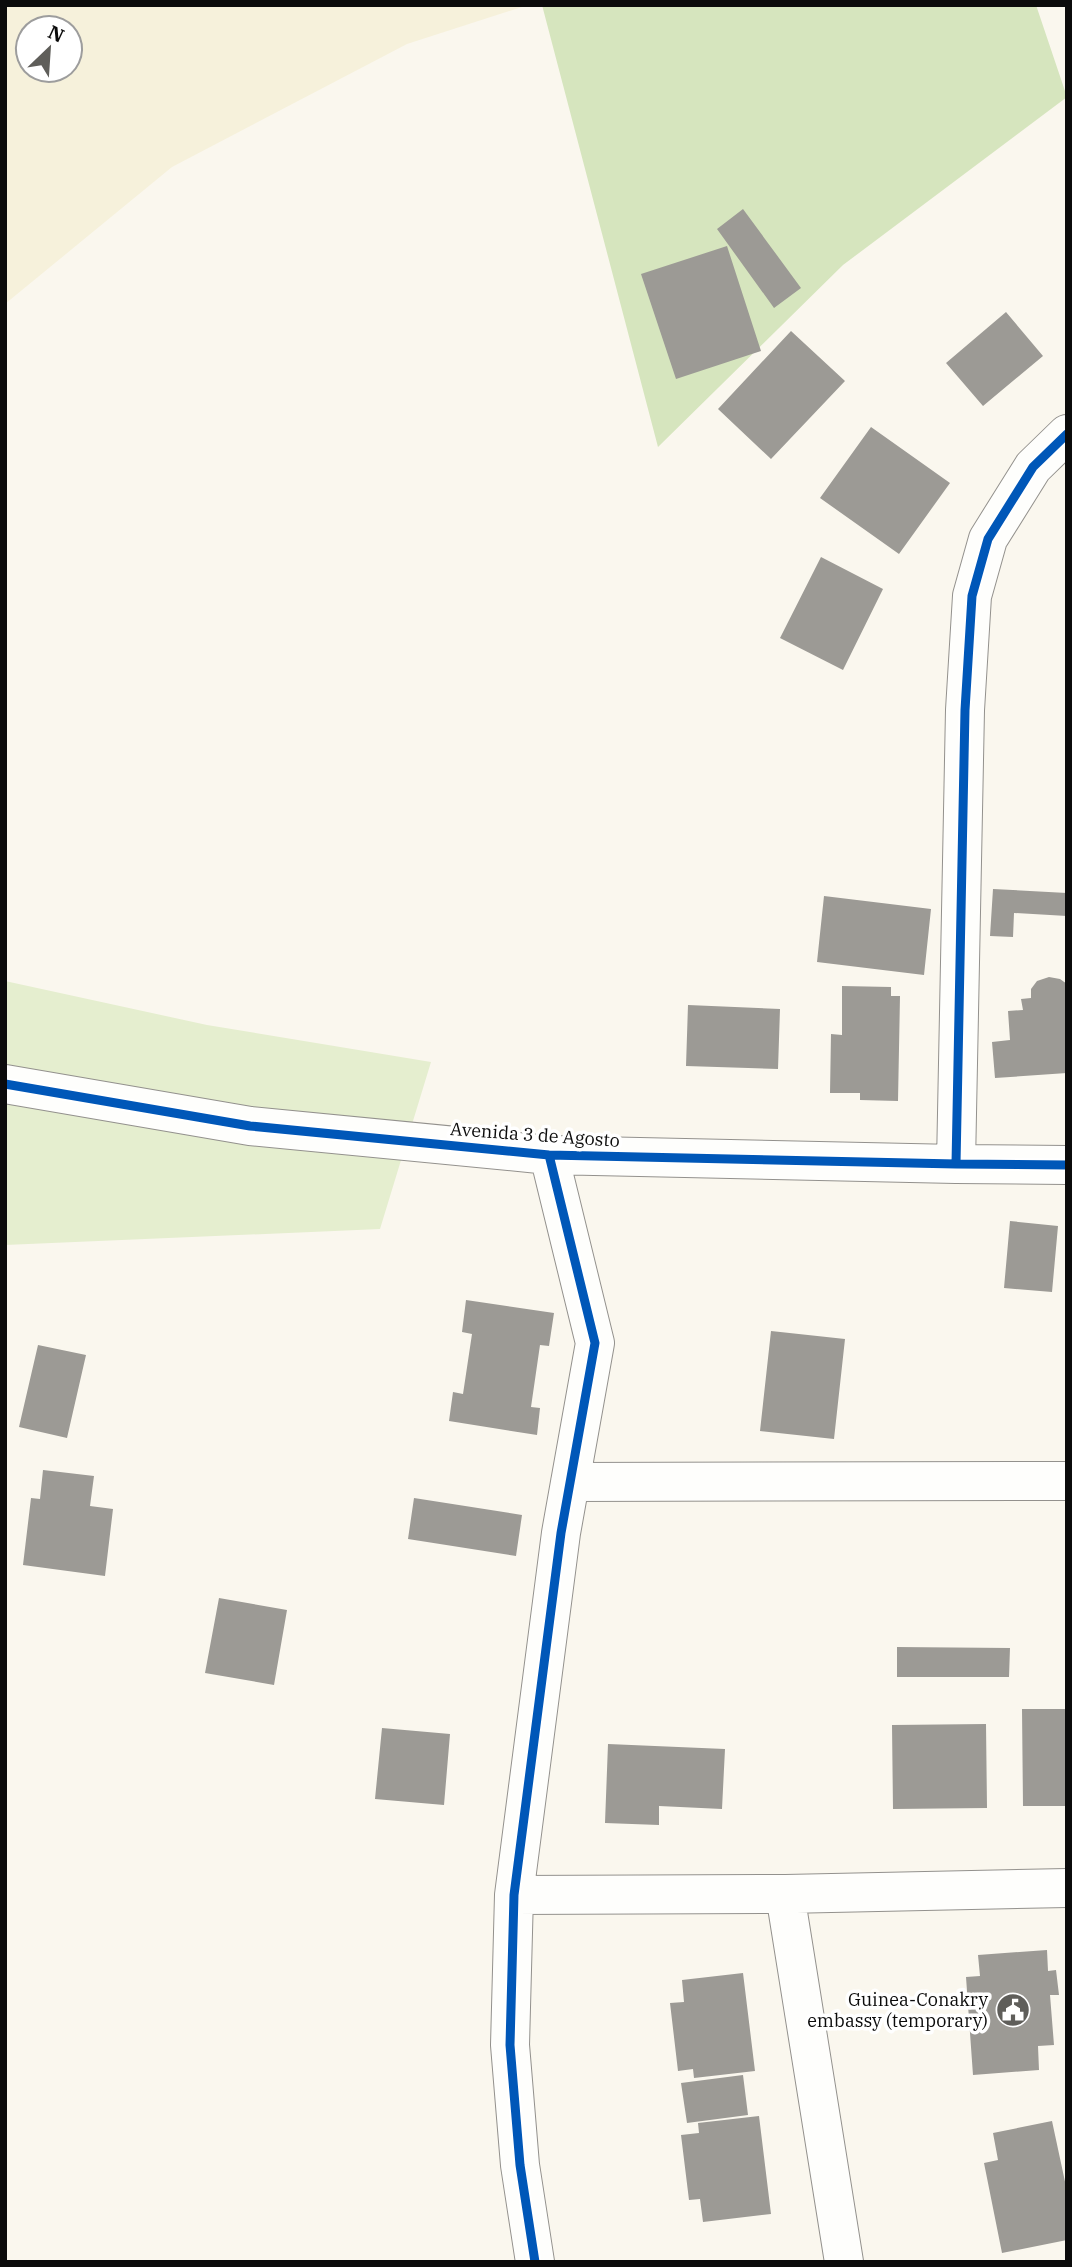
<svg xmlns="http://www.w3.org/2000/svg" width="1072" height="2267" font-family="'IBM Plex Serif',serif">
<rect width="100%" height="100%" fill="#faf7ee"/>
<path fill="#f6f1db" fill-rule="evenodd" d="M5 5H528L407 44 172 167 5 304ZM28 28H70V70H28Z"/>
<path fill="#e5eecf" d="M5 981 207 1025 431 1062 380 1229 5 1245Z"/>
<path fill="#d6e5be" d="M542 5H1036L1067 97 843 265 658 447Z"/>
<path fill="#9c9a95" d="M743 209 801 288 774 308 717 229Z
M727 246 761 351 676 379 641 274Z
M1006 312 1043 356 983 406 946 363Z
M791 331 845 381 771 459 718 409Z
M871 427 950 483 899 554 820 498Z
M821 557 883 589 843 670 780 638Z
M993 889 1067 893V916L1014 913 1013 937 990 936Z
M824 896 931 909 924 975 817 962Z
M1049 977 1060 979 1067 984V1073L995 1078 992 1042 1010 1040 1008 1011 1023 1010 1021 999 1031 998V989L1037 981Z
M842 986 891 987V996H900L898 1101 860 1100V1093H830L831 1034 842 1035Z
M688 1005 780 1009 778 1069 686 1066Z
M1010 1221 1058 1226 1052 1292 1004 1288Z
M466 1300 554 1313 549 1346 540 1345 531 1407 540 1408 537 1435 449 1421 453 1392 463 1394 472 1334 462 1332Z
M771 1331 845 1339 834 1439 760 1431Z
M38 1345 86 1355 67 1438 19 1427Z
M43 1470 94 1476 90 1506 113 1509 105 1576 23 1565 31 1498 40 1499Z
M414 1498 522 1515 516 1556 408 1539Z
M219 1598 287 1610 274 1685 205 1673Z
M897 1647 1010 1648 1009 1677H897Z
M1022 1709H1067V1806H1023Z
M986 1724 987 1808 893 1809 892 1725Z
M382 1728 450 1734 444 1805 375 1799Z
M608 1744 725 1749 722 1809 659 1806V1825L605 1823Z
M1047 1950 1048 1971 1056 1970 1059 1995H1050L1054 2045 1038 2046 1039 2070 973 2075 966 1977 980 1976 978 1955Z
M743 1973 755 2071 694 2078 693 2069 678 2071 670 2003 684 2002 682 1980Z
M743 2075 748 2115 687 2123 681 2083Z
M759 2116 771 2214 703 2222 700 2199 689 2200 681 2135 699 2133 698 2123Z
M1052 2121 1067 2191V2240L1002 2253 984 2163 998 2160 993 2133Z"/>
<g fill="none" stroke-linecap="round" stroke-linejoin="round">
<g stroke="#93918d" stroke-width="40">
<path id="minor" d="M5 1084 250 1126 549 1155 956 1164 1067 1165
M956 1164 965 710 972 596 988 539 1033 467 1067 434
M570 1482 1067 1481
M785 1894 844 2262
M514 1895 785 1894 1067 1888
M535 2262 520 2165 510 2045 514 1895 561 1533 595 1343 549 1155"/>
</g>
<use href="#minor" stroke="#fefefc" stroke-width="38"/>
<g stroke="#fff" stroke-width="13">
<path id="cycleway" d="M5 1084 250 1126 549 1155 956 1164 1067 1165
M956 1164 965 710 972 596 988 539 1033 467 1067 434
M535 2262 520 2165 510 2045 514 1895 561 1533 595 1343 549 1155"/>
</g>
<use href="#cycleway" stroke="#0057b8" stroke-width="9"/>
</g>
<defs>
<g id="civic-disc" transform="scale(1.75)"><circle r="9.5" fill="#5f5e5a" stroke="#fff"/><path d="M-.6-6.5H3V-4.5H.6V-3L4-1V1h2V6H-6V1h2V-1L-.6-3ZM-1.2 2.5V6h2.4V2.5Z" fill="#fff"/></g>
</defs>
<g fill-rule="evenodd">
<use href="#civic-disc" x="1013" y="2010"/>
</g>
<g text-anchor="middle" stroke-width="7" stroke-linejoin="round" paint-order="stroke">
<g font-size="18" fill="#0b0b0b" stroke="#fff">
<text transform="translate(535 1135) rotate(4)" y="6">Avenida 3 de Agosto</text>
</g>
<g font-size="18" fill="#0b0b0b" stroke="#fff" text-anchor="end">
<text x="988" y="2006">Guinea-Conakry<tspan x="988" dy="21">embassy (temporary)</tspan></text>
</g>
</g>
<rect width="1072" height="2267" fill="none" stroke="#0b0b0b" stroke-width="14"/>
<g transform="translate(49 49) rotate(25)"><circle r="33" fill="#ffffff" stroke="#9d9d9d" stroke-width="2"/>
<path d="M0-5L12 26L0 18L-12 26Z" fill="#5f5e5a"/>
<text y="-10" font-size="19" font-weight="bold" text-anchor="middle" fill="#0b0b0b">N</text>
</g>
</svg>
